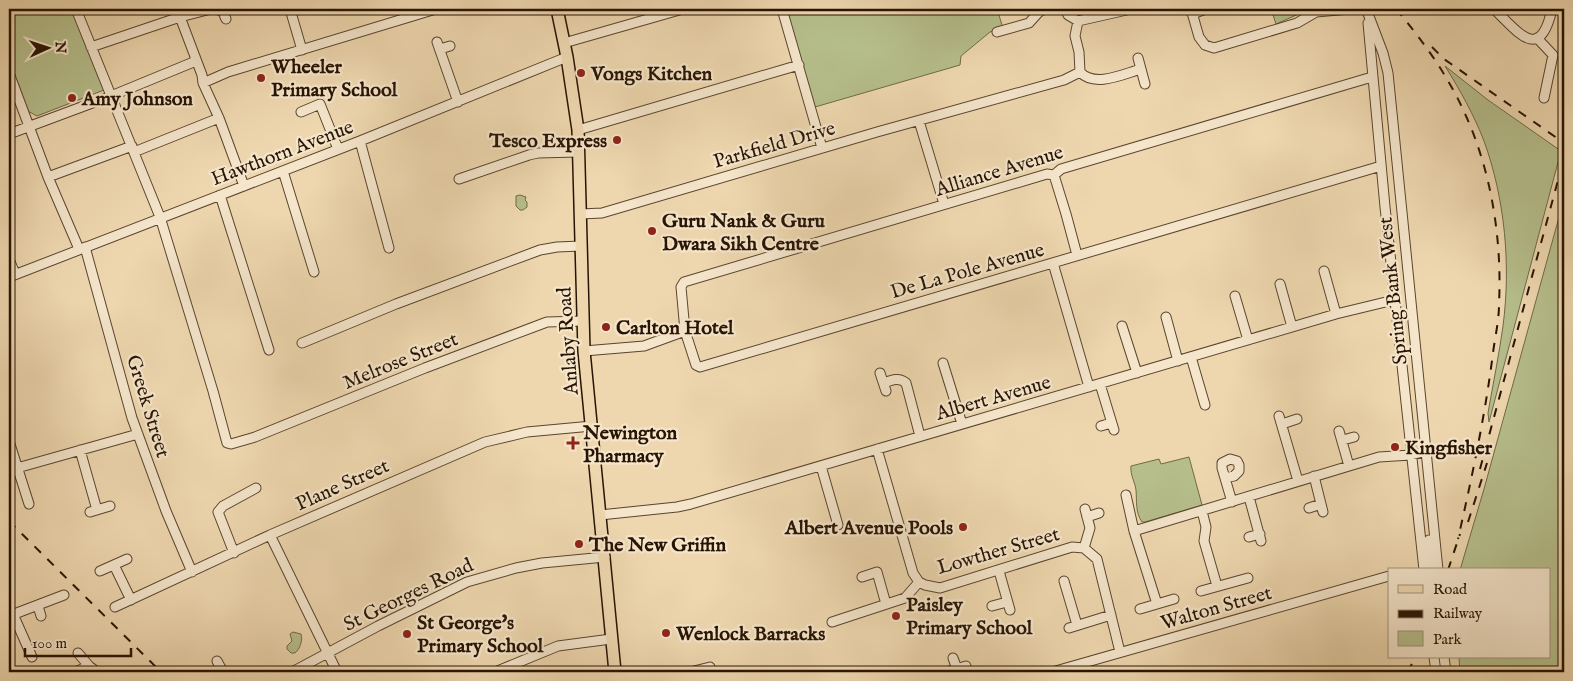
<svg xmlns="http://www.w3.org/2000/svg" width="1573" height="681" font-family="'IM FELL English',serif">
<rect width="100%" height="100%" fill="#eed7af"/>
<filter id="stains"><feTurbulence type="fractalNoise" baseFrequency=".004" numOctaves="4"/><feColorMatrix values="0 0 0 0 .2 0 0 0 0 .09 0 0 0 0 .02 0 0 0 .5 -.17"/></filter>
<radialGradient id="worn" r=".72"><stop offset=".6" stop-color="#630" stop-opacity="0"/><stop offset="1" stop-color="#630" stop-opacity=".3"/></radialGradient>
<path fill="#b6bf8c" stroke="#6f6a48" d="M9 9H72L104 90 37 116 26 110 9 65Z
M785 9H997L1002 25 999 29 990 32 961 56 960 65 815 107Z
M1271 9H1310L1276 24Z
M1445 66 1488 100 1561 151 1489 422 1488 413C1493 384 1499 355 1503 326 1511 265 1505 199 1484 141 1474 115 1460 90 1445 66Z
M520 195 526 197 525 200 527 202V207L523 210H520L516 206V196Z
M1564 199V672H1460L1459 657H1549V570H1460L1484 489Z
M1189 457 1202 505 1145 522H1142C1135 512 1137 501 1136 490 1135 482 1130 475 1131 466L1159 459 1161 464Z
M293 632 301 634C303 640 300 649 295 653H291L287 649V646L292 641 290 634Z"/>
<g fill="none" stroke-linecap="round" stroke-linejoin="round">
<g stroke="#5a452e" stroke-width="11">
<path id="minor" d="M76 9 160 217 213 391 227 443 231 444 255 437 425 368 547 322 583 321
M177 9 202 75 203 83 219 118 244 186
M217 9 223 12 226 19
M290 9 302 50
M782 9 822 148
M1065 9 1068 15 1078 21 1131 9
M1191 9 1199 37 1205 45 1214 48 1297 23 1316 12 1350 9
M1494 9C1519 33 1540 63 1552 9
M1367 11 1383 53 1388 73 1438 570
M1192 14 1206 9
M1368 23 1385 207 1424 570
M997 32 1029 23 1038 13 1044 9
M1537 38 1553 55 1544 98
M437 42 458 102
M564 43 683 9
M91 47 180 17 211 9
M440 49 450 46
M1138 58 1145 84
M1080 72C1095 88 1123 74 1141 69
M9 73 48 177 79 249
M1372 77 1061 169 1054 175 1047 174 684 282 681 287 685 331 696 365 700 367 1381 166
M203 83 228 72 436 9
M301 112 320 104 338 149
M919 121 944 204
M578 130 799 65
M9 134 111 96 196 61
M360 141 389 248
M134 152 219 118
M283 171 314 272
M1054 175 1066 214 1077 255
M48 177 132 146
M459 179 529 155 538 153 578 152
M220 195 269 350
M581 214 602 213 877 132 1064 80 1080 72 1079 52 1075 36 1078 21
M85 247 132 418 166 511 192 572
M9 259 15 274
M1053 263 1089 387
M1324 271 1336 314
M9 277 360 141 567 57
M1280 284 1292 327
M1235 296 1248 340
M1166 317 1178 361
M1122 326 1137 373
M302 343 396 304 540 250 557 247 581 246
M584 351 644 346 685 331
M1191 357 1205 405
M943 363 962 424
M880 373 886 391
M884 383C892 380 899 377 906 383L920 436
M1100 384 1114 430
M1279 416 1298 481
M1282 424 1297 419
M1101 426 1111 423
M1339 431 1349 466
M1343 440 1354 437
M9 441 29 504
M877 449 913 573 919 582 925 585 940 588 1072 547 1084 548 1097 559 1120 652
M80 450 97 510
M821 466 838 525
M17 468 138 434
M1314 476 1323 512
M1225 478 1234 476 1239 471V465L1237 461 1230 459 1222 463V468L1232 502
M1126 495 1134 531 1157 604
M1249 497 1261 541
M1309 508 1321 504
M1202 511 1206 527 1204 541 1217 586
M90 512 110 506
M600 515 677 507 691 504 1336 314 1394 300
M1087 517 1099 513
M1134 531 1379 457 1411 455 1427 451
M270 535 337 672
M1249 537 1260 534
M1084 548 1090 528 1085 509
M234 553 218 512 223 506 256 488
M114 565 131 600
M1429 570V540
M100 571 127 559
M999 571 1010 610
M862 577 877 572 886 604
M1064 581 1077 625
M1201 591 1248 578
M38 606 41 616
M992 606 1007 602
M115 607 270 535 485 442 527 432 592 426
M1140 609 1174 599
M13 614 32 657
M9 616 64 595
M832 622 905 598 919 582
M1069 628 1111 615
M78 653 89 666 97 672
M1434 657 1436 672
M1444 657 1446 672
M953 658 957 669
M217 661 223 672
M75 672 89 666
M292 672 378 626 467 582 516 568 542 563 605 557
M495 672 558 646 611 639
M690 672 710 667
M946 672 966 666
M1052 672 1389 576"/>
</g>
<g stroke="#281403" stroke-width="14">
<path id="major" d="M557 9 567 57 578 130 584 351 615 672"/>
</g>
<use href="#minor" stroke="#f4e5cb" stroke-width="9"/>
<use href="#major" stroke="#eed7af" stroke-width="11"/>
<path stroke="#281403" stroke-width="2" stroke-dasharray="9 9" stroke-linecap="butt" d="M1396 9C1424 42 1449 77 1466 116 1492 174 1502 241 1499 304 1499 321 1495 337 1493 353 1485 416 1472 477 1458 539
M1432 47 1444 59 1564 143
M1480 469 1564 158
M9 521 161 672
M1468 522 1487 463
M1448 570 1460 534
M1408 672 1415 657"/>
</g>
<g fill="#8f2418" stroke="#f4e5cb" stroke-width="2">
<circle cx="581" cy="73" r="5"/>
<circle cx="261" cy="78" r="5"/>
<circle cx="72" cy="98" r="5"/>
<circle cx="617" cy="140" r="5"/>
<circle cx="652" cy="231" r="5"/>
<circle cx="606" cy="327" r="5"/>
<path d="M570.5 435.5h5v5h5v5h-5v5h-5v-5h-5v-5h5z"/>
<circle cx="1395" cy="447" r="5"/>
<circle cx="963" cy="527" r="5"/>
<circle cx="579" cy="544" r="5"/>
<circle cx="896" cy="616" r="5"/>
<circle cx="666" cy="633" r="5"/>
<circle cx="407" cy="634" r="5"/>
</g>
<g text-anchor="middle" stroke-width="4.5" stroke-linejoin="round" paint-order="stroke">
<g font-size="20" font-weight="bold" fill="#281403" stroke="#f4e5cb" text-anchor="start">
<text x="271" y="73">Wheeler<tspan x="271" dy="23">Primary School</tspan></text>
<text x="591" y="80">Vongs Kitchen</text>
<text x="82" y="105">Amy Johnson</text>
<text x="607" y="147" text-anchor="end">Tesco Express</text>
<text x="662" y="227">Guru Nank &amp; Guru<tspan x="662" dy="23">Dwara Sikh Centre</tspan></text>
<text x="616" y="334">Carlton Hotel</text>
<text x="583" y="439">Newington<tspan x="583" dy="23">Pharmacy</tspan></text>
<text x="1405" y="454">Kingfisher</text>
<text x="953" y="534" text-anchor="end">Albert Avenue Pools</text>
<text x="589" y="551">The New Griffin</text>
<text x="906" y="611">Paisley<tspan x="906" dy="23">Primary School</tspan></text>
<text x="417" y="629">St George's<tspan x="417" dy="23">Primary School</tspan></text>
<text x="676" y="640">Wenlock Barracks</text>
</g>
<g font-size="20" fill="#281403" stroke="#f4e5cb">
<text transform="translate(774 144) rotate(-16)" y="7">Parkfield Drive</text>
<text transform="translate(282 152) rotate(-21)" y="7">Hawthorn Avenue</text>
<text transform="translate(999 170) rotate(-17)" y="7">Alliance Avenue</text>
<text transform="translate(967 270) rotate(-16)" y="7">De La Pole Avenue</text>
<text transform="translate(1392 291) rotate(-96)" y="7">Spring Bank West</text>
<text transform="translate(567 341) rotate(-94)" y="7">Anlaby Road</text>
<text transform="translate(400 360) rotate(-22)" y="7">Melrose Street</text>
<text transform="translate(993 397) rotate(-16)" y="7">Albert Avenue</text>
<text transform="translate(149 406) rotate(73)" y="7">Greek Street</text>
<text transform="translate(342 484) rotate(-24)" y="7">Plane Street</text>
<text transform="translate(998 550) rotate(-16)" y="7">Lowther Street</text>
<text transform="translate(408 594) rotate(-26)" y="7">St Georges Road</text>
<text transform="translate(1216 607) rotate(-16)" y="7">Walton Street</text>
</g>
</g>
<rect width="1573" height="681" fill="none" stroke="#eed7af" stroke-width="30"/>
<rect x="10" y="10" width="1553" height="661" fill="none" stroke="#281403" stroke-width="2.5"/>
<rect x="15" y="15" width="1543" height="651" fill="none" stroke="#281403"/>
<rect x="1388" y="568" width="162" height="90" fill="#f4e5cb" stroke="#a2917b"/>
<rect x="1398" y="585" width="25" height="8" fill="#eed7af" stroke="#a2917b"/>
<text x="1433" y="594" font-size="15" fill="#281403">Road</text>
<rect x="1398" y="610" width="25" height="8" fill="#281403" stroke="#a2917b"/>
<text x="1433" y="618" font-size="15" fill="#281403">Railway</text>
<rect x="1398" y="631" width="25" height="15" fill="#b6bf8c" stroke="#a2917b"/>
<text x="1433" y="644" font-size="15" fill="#281403">Park</text>
<g transform="translate(48 48) rotate(87)" stroke="#f4e5cb" stroke-width="4" paint-order="stroke">
<path d="M0-4L9 19L0 12L-9 19Z" fill="#281403"/>
<text y="-8" font-size="14" font-weight="bold" text-anchor="middle" fill="#281403">N</text>
</g>
<path d="M25 648v8h106v-8" fill="none" stroke="#281403" stroke-width="2.5"/>
<text x="32" y="648" font-size="15" fill="#281403" stroke="#f4e5cb" stroke-width="4" paint-order="stroke">100 m</text>
<rect width="100%" height="100%" filter="url(#stains)"/>
<rect width="100%" height="100%" fill="url(#worn)"/>
</svg>
